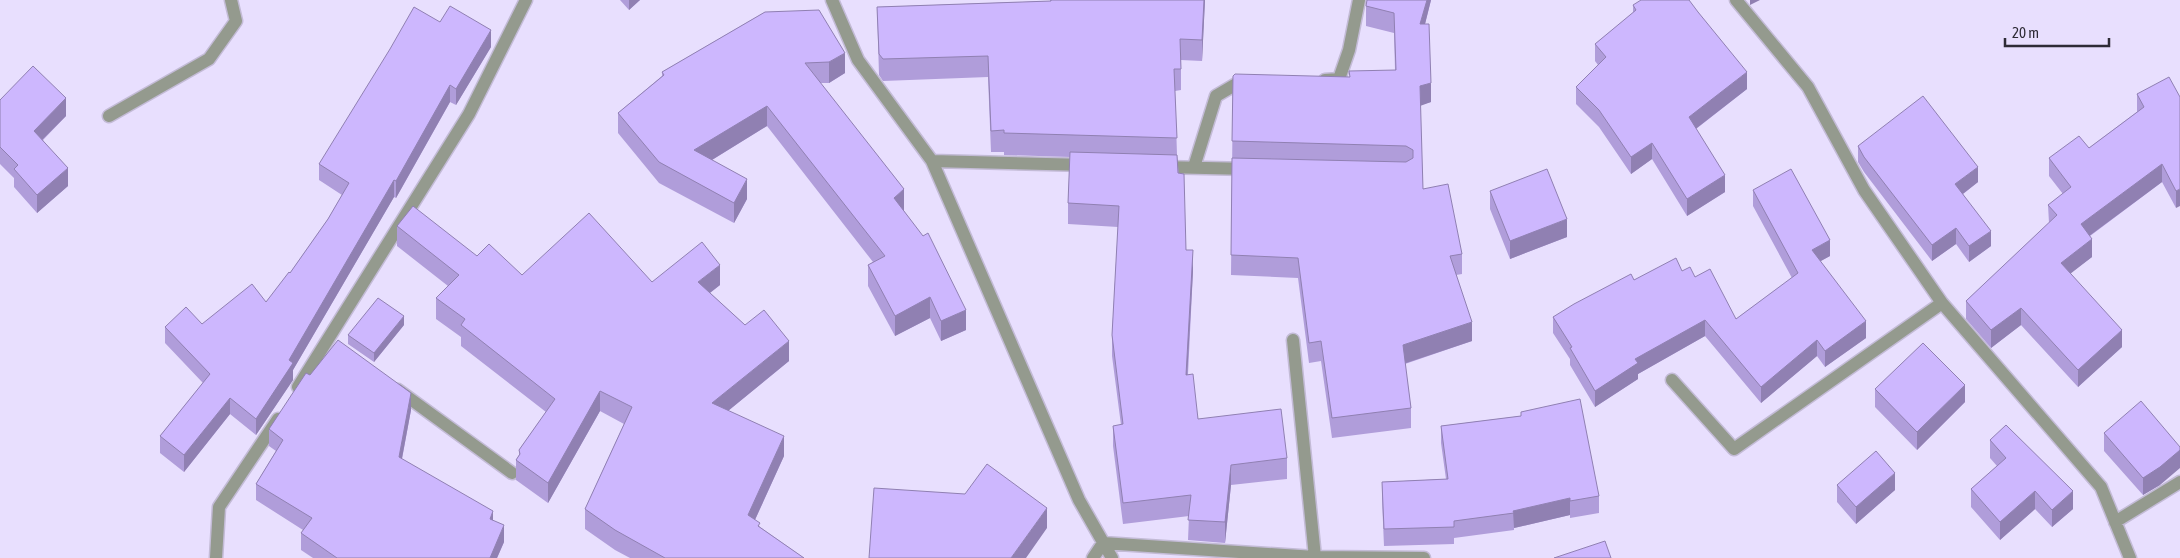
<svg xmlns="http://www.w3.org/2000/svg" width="2180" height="558" font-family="'Asap Condensed',sans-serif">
<rect width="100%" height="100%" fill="#e8dffe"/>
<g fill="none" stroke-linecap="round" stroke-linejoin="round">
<g stroke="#c3bbd6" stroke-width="15">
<path id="street" d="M832 0 858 60 932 161 1079 500 1112 558
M1736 0 1808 87 1864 190 1942 303 2101 487 2130 558
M1325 80 1339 79 1349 50 1359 0
M109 116 209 59 236 21 231 0
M932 161 1087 165
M1162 167 1249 169
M1194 167 1216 96 1238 83H1248
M1293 340 1315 557
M1672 380 1734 449 1942 303
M298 387 469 114 526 0
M398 390 512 473
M2115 522 2180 482
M216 558 219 507 278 419
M1093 558 1103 543 1315 557 1424 558"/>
</g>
<use href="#street" stroke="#949a8e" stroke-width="12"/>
</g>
<path fill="#b09dda" d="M620 0H640L629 10Z
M1050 0H1205L1202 61 1181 60V90L1175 91 1177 155 1186 250 1193 271 1188 374 1198 419 1287 458V479L1231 485 1225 543 1188 540 1189 516 1123 524 1113 446V426L1121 425 1112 356V335L1118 227 1068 224V203L1070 157 1004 155V152H991L988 77 883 81 879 75 877 7 1050 1Z
M1431 0 1425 24 1431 102 1420 105 1423 189 1462 254V274L1456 275 1472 341 1405 364 1411 408V428L1332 438 1321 361 1309 363 1298 278 1231 275 1233 76 1349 77 1395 70 1394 33 1366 26V6Z
M1633 5 1747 89 1696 129 1725 192 1687 216 1652 159 1631 174 1599 127 1576 104V87L1598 65 1595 61V44L1633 13Z
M765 12 845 73 829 83H820L904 210V211L966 330 941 341 930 318 895 336 868 286V265L873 262 767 126 712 160 747 199 734 223 659 183 618 133V113L662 76V72Z
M440 22 491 47 456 105 450 102 396 198 394 197 293 370V380L256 435 230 414 184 472 160 453V436L203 383 165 343V327L202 324 266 302 290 273 328 219 342 195 319 180V164Z
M2137 94 2180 97 2176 208 2162 182 2090 236 2092 257 2070 273 2122 347 2078 387 2021 325 1991 348 1966 319V301L2049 223 2048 205 2063 194 2049 176V158L2089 148 2137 112Z
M0 100 66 116 43 140 68 186 37 213 14 187V178L0 164Z
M1858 146 1978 182 1963 194 1991 246 1969 262 1956 244 1932 261 1864 172 1858 162Z
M1753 190 1830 256 1820 261 1866 338 1825 367 1817 356 1761 403 1705 336 1638 374V379L1595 407 1570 365V359L1553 333V317L1634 280 1682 271 1695 277 1736 319 1792 278 1753 206Z
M1490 191 1567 237 1510 259 1490 209Z
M397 226 477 256 522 275 720 285 710 293 745 325 789 361 728 411 784 456 755 520 760 527 804 558H630L615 550 585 529V509L624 424 600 411 548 503 516 480V460L519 455V450L546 412 461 346V337L436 319V298L448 286 397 246Z
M404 325 374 362 348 344V335Z
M310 375 411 410 402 459 493 520 504 542 497 558H313L301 550V533L303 530 256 500V484L276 451 269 446V429Z
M1875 389 1965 402 1917 450 1875 407Z
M1521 412 1599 496V513L1570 518V515L1514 528V530L1454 538V544L1384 546 1382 499V482L1446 479 1441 443V426L1521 416Z
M2104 433 2160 485 2143 495 2104 451Z
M1990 440 2073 509 2052 527 2035 509 2000 540 1971 507V489L1997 466 1990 458Z
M1837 485 1895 490 1856 524 1837 502Z"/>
<path fill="#9080b2" d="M629 0H640L629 10Z
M1204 0H1205L1202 61V40Z
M1427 0H1431L1420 44V24Z
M1750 0H1760L1750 5Z
M491 30V47L456 105V89Z
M845 53V73L829 83V62Z
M1747 72V89L1689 134V117Z
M1431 83V102L1420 106V86Z
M450 85V102L396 198V181Z
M66 98V116L34 148V131Z
M767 106V126L694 171V150Z
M1652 143V159L1631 174V157Z
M2162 164V182L2081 242V224Z
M1978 167V182L1955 200V184Z
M68 168V186L37 213V195Z
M1725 175V192L1687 216V199Z
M747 179V199L734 223V203Z
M394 180V197L293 370V380L256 435V419L289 360Z
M904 189V210L894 218V198Z
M2180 189V206L2176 208V191Z
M1567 219V237L1510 259V241Z
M1956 228V244L1932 261V245Z
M1991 231V246L1969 262V246Z
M2092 239V257L2061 281V263Z
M1830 240V256L1812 266V250Z
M1193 250V271L1186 395V375Z
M720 265V285L698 302V282Z
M930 297V318L895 336V316Z
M2021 308V325L1991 348V330Z
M966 310V330L941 341V321Z
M404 316V325L374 362V353Z
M1705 320V336L1638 374V379L1595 407V391L1635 359Z
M1866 321V338L1825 367V351Z
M1472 322V341L1403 364V345Z
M2122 330V347L2078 387V370Z
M1817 340V356L1761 403V387Z
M789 341V361L712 424V403Z
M1965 385V402L1917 450V432Z
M600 391V411L548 503V483Z
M411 393V410L399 474V457Z
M230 398V414L184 472V455Z
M784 436V456L748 535V515Z
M2180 450V468L2160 485 2143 495V478Z
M1231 465V485L1225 543V522Z
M1895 473V490L1856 524V507Z
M2035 491V509L2000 540V522Z
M2073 491V509L2052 527V510Z
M1570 498V515L1514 528 1513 511Z
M1047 508V528L1026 558H1011Z
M493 511V527L490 519Z
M504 525V542L497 558H490Z"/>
<path fill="#cdb7fe" stroke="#9080b2" d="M1051 0H1204L1202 40 1180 39 1181 69H1174L1177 138 1004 133V130L991 131 988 56 883 59 879 54 877 7 1051 1Z
M1367 0H1427L1420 24H1429L1431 83 1420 86 1423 189 1448 184 1462 254 1450 256 1472 322 1403 345 1411 408 1332 418 1321 341 1309 343 1298 258 1231 255 1232 158 1406 162 1413 158V150L1406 146 1232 141 1233 76 1235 74 1350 77 1349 71 1396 70 1394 13 1366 6Z
M1641 0H1689L1698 12 1747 72 1689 117 1725 175 1687 199 1652 143 1631 157 1599 110 1576 87 1606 57 1595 44 1636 10 1633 5Z
M450 6 491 30 456 89 450 85 396 181 394 180 289 360 293 363 256 419 230 398 184 455 160 436 210 374 165 327 186 307 202 324 252 284 266 302 289 272 290 273 328 219 349 183 319 164 390 49 414 7 440 22Z
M819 10 845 53 829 62 805 63 904 189 894 198 923 236 928 233 966 310 941 321 930 297 895 316 868 265 885 256 767 106 694 150 747 179 734 203 659 162 618 113 664 75 662 72 765 12Z
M33 66 66 98 34 131 68 168 37 195 14 169 18 165 0 147V100Z
M2169 77 2180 97V189L2176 191 2162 164 2081 224 2092 239 2061 263 2122 330 2078 370 2021 308 1991 330 1966 301 2057 215 2048 205 2071 187 2049 158 2079 136 2089 148 2144 107 2137 94Z
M1923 96 1978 167 1955 184 1991 231 1969 246 1956 228 1932 245 1864 157 1858 146Z
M1070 152 1177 155 1178 173 1184 174 1186 250H1193L1186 375 1193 374 1198 419 1281 409 1287 458 1231 465 1225 522 1188 520 1191 495 1123 503 1113 426 1123 424 1112 335 1119 206 1068 203Z
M1547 169 1567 219 1510 241 1490 191Z
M1791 169 1830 240 1812 250 1866 321 1825 351 1817 340 1761 387 1705 320 1635 359 1638 363 1595 391 1570 348 1572 347 1553 317 1574 304 1631 274 1634 280 1676 258 1682 271 1690 267 1695 277 1710 269 1736 319 1798 273 1753 190Z
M413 206 477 256 489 244 522 275 589 213 652 282 702 242 720 265 698 282 745 325 764 310 789 341 712 403 784 436 748 515 760 523 758 526 804 558H665L615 530 585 509 632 407 600 391 548 483 516 460 520 454 519 450 555 399 461 325 465 319 436 298 459 275 397 226Z
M378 298 404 316 374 353 348 335Z
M338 340 411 393 399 457 493 511 490 519 504 525 490 558H337L301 533 312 518 256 484 283 440 269 429 306 373 310 375Z
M1923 343 1965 385 1917 432 1875 389Z
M1580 399 1599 496 1570 501V498L1513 511 1514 513 1454 521V527L1384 529 1382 482 1448 479 1441 426 1521 416V412Z
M2141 401 2180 447V450L2160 467 2143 478 2104 433Z
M2006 425 2073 491 2052 510 2035 491 2000 522 1971 489 2006 458 1990 440Z
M1876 451 1895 473 1856 507 1837 485Z
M987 464 1047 508 1011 558H869L874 488 965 494Z
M1605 541 1611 558H1554Z"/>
<path d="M2005 38v8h104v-8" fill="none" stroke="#2e2b36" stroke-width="2.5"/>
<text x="2012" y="38" font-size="15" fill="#2e2b36" stroke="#e8dffe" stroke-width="4" paint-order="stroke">20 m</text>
</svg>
